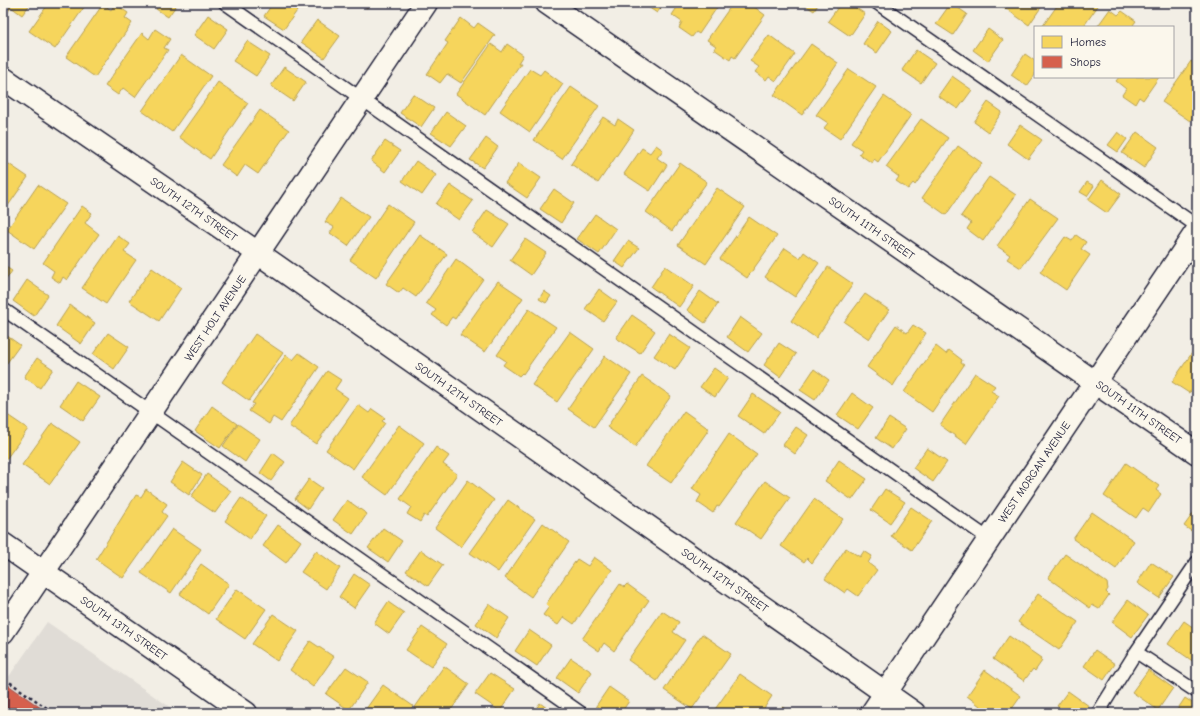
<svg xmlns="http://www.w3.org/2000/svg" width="1200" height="716" font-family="'Comic Neue',sans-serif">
<rect width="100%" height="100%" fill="#f2eee5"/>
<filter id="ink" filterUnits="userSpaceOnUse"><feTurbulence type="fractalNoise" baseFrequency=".025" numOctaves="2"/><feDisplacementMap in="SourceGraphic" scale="8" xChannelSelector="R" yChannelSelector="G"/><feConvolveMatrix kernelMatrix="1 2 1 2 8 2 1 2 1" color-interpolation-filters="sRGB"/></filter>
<g filter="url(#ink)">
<path fill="#e0dcd6" d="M47 622 177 712 176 713H3V685Z"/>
<path fill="#f6d55c" stroke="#b69f52" d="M3 3H31L22 15 11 7 5 16 3 15Z
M49 3H87L55 49 29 31Z
M161 3H178L168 17 156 9Z
M273 3H292L299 8 284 29 264 16Z
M360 3H370L367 8Z
M642 3H664L657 13Z
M680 3H720L699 34 696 32 692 37 679 28 682 22 672 15Z
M733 3H749L765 15 735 58 732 56 730 60 714 49 716 46 707 40Z
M802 3H819L814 11Z
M841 3H849L865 14 850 36 828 21Z
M951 3 967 14 953 35 936 24Z
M1003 3H1044L1029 25 1002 6Z
M1059 3H1100L1083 27H1042Z
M103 4 111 10 115 4 128 13 125 18 132 23 95 77 66 57Z
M1110 9 1118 15 1122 11 1136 21 1133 25 1136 27H1097Z
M208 15 228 29 214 49 194 35Z
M461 18 474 28 478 23 495 35 461 83 447 74 440 83 427 74 448 43 445 41Z
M317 20 340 36 324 58 301 42Z
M878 21 892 31 877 53 863 44Z
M155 29 170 39 164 48 168 50 135 97 123 88 118 95 105 86 142 33 149 39Z
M988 29 1003 40 988 61 973 50Z
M769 35 795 54 776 81 769 76 766 80 755 72 759 67 750 61Z
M247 41 270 56 256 76 233 61Z
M491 44 502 52 507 44 523 55 518 63H521L485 115 456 94Z
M811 44 838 63 802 115 774 95Z
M916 50 935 63 921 83 902 70Z
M1025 54 1035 61V75L1027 86 1011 75Z
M181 55 211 76 172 132 142 111Z
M1191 61 1197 65V110L1190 121 1162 102Z
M284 67 306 82 293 101 271 86Z
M530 69 540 75 544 70 563 84 530 132 500 111Z
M849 69 876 87 840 139 824 128 828 123 816 115Z
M952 76 972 90 958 109 938 96Z
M1119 77H1159L1143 100 1139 97 1135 104 1122 95 1126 89 1116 81Z
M218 82 248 103 210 159 179 137Z
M571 87 599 106 562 159 534 140Z
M413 94 434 108 421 127 400 113Z
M884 96 911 115 878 162 874 159 872 163 859 154 862 150 851 143Z
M988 102 1002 112 988 132 974 122Z
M260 110 289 130 258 174 245 165 237 177 221 165Z
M446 112 466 126 451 146 431 133Z
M603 117 615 125 618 119 634 130 598 183 571 164Z
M921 119 948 138 915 185 913 183 908 189 896 181 899 177 886 167Z
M1020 125 1042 140 1028 159 1007 144Z
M1118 132 1127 139 1118 152 1108 145Z
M1137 132 1158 147 1144 168 1122 153Z
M486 138 498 147 483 168 470 160Z
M385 141 400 151 385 172 371 161Z
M656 145 663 150 657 158 667 165 650 191 624 174 642 148 650 153Z
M958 146 982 163 946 215 922 198Z
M3 160 28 177 3 213Z
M416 161 436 175 422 195 402 181Z
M519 163 541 178 527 198 505 183Z
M680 163 707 182 672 231 646 212Z
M989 177 1016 195 983 241 967 229 971 223 961 216Z
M1102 180 1121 194 1107 213 1088 200Z
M1087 182 1094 186 1087 196 1080 192Z
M38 185 66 204 34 249 7 230Z
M450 185 473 201 459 220 436 204Z
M717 188 745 207 706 264 678 245Z
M554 189 574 203 561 223 540 209Z
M341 198 369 217 348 246 330 233 334 227 325 222Z
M1030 199 1058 218 1021 268 1007 259 1010 255 997 246Z
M388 204 414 222 376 278 350 260Z
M82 206 92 213 85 223 99 234 67 280 63 277 60 283 51 277 54 271 43 263Z
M487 210 509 224 493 247 472 232Z
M595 214 616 229 599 254 577 239Z
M749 217 777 236 747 278 720 259Z
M420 235 447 254 416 297 403 288 399 293 386 284Z
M1076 235 1086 242 1081 249 1090 255 1066 290 1040 272 1065 237 1072 241Z
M118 236 130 244 124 252 136 260 106 304 82 288Z
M525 239 546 253 531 275 510 260Z
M628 241 639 248 624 268 614 261Z
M785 248 800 258 804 252 819 263 795 297 765 277Z
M456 259 483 279 455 319 452 317 446 325 432 315 436 310 426 303Z
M3 265 12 271 3 284Z
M665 266 694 286 679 307 651 287Z
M828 267 853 284 816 338 791 321Z
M152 268 181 288 159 321 129 301Z
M27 280 48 295 34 316 13 301Z
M498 281 523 298 485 352 460 335Z
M599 289 617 302 603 321 585 309Z
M544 291 551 296 546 303 539 299Z
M700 291 718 304 705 323 687 310Z
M865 294 889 310 869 339 844 322Z
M70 305 95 323 81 344 56 326Z
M529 309 556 327 523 374 522 373 519 376 503 365 506 361 497 355Z
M632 315 655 331 640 353 616 338Z
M740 317 762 333 748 352 727 337Z
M896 325 907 333 913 325 926 333 893 386 867 367Z
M570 332 594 349 557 402 532 385Z
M3 333 20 345 4 367 3 366Z
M108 333 129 347 114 369 93 354Z
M255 334 283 353 249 401 222 382Z
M669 334 690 348 675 370 654 356Z
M779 343 796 354 780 377 764 365Z
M936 346 946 354 949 350 962 360 961 363 964 365 932 412 904 392Z
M1194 350 1197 353V395L1190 391 1189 393 1172 382Z
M299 353 319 367 281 422 273 417 269 424 249 411 254 404 252 403 286 355 293 360Z
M605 356 631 374 594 427 568 409Z
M37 358 53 369 40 388 24 377Z
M714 368 728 378 715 397 700 387Z
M814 369 829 380 815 400 800 390Z
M327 371 341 380 335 389 348 398 316 444 289 426Z
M975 373 995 386 991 391 999 396 966 444 940 425Z
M642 376 671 396 635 447 607 427Z
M76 381 100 397 83 421 60 405Z
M852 393 873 408 858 429 837 415Z
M753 394 780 412 764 434 738 416Z
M358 405 369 413 372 409 385 418 382 421 385 423 353 469 326 450Z
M212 406 237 424 220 448 195 431Z
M684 411 709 429 671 483 646 466Z
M3 412 28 429 4 462H3Z
M889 418 906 429 892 449 876 438Z
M52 423 80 442 50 484 22 465Z
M238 424 260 439 245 462 223 446Z
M399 425 424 443 387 495 362 477Z
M796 427 808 435 795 454 783 445Z
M729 434 757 454 719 507 717 506 713 513 697 502 701 495 692 489Z
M436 447 449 456 443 464 457 474 427 517 424 515 420 522 407 514 411 507 400 499Z
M927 448 947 462 933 482 913 468Z
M273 453 285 462 271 481 260 473Z
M839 460 867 479 852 500 825 481Z
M183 462 202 475 189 495 170 482Z
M1126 463 1159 486 1156 490 1161 494 1149 512 1143 508 1136 518 1104 496Z
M207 474 231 491 215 513 191 497Z
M309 479 322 488 308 509 295 499Z
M468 480 494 500 461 547 435 528Z
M765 481 790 498 761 539 736 522Z
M146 489 167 504 162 512 167 516 123 578 96 559 136 495 141 497Z
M885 489 905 502 890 523 871 510Z
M241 498 266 516 250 539 225 521Z
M814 499 843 519 812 563 807 558 804 562 781 546Z
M347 500 367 514 353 534 333 520Z
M508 500 535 519 498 572 470 553Z
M911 507 932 521 912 550 891 536Z
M1197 508V535L1184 526Z
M1092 512 1134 541 1116 569 1073 539Z
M543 523 569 542 531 597 505 578Z
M278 525 301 541 286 563 263 546Z
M383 528 402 541 388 562 368 548Z
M172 529 201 549 171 593 141 573Z
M846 548 860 557 864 551 872 556 868 563 877 570 858 596 848 589 845 593 825 579Z
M421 550 443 565 428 586 406 571Z
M316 551 340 568 326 589 301 572Z
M1065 554 1107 583 1108 589 1106 592 1109 595 1099 609 1092 605 1090 608 1048 578Z
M594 557 612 570 574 624 564 617 558 625 543 615 549 607 546 604 577 559 588 566Z
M1151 562 1174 577 1159 598 1137 583Z
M201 564 229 584 208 614 180 594Z
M354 574 370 585 354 608 339 597Z
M620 584 624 587 627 584 649 600 614 651 604 643 599 651 582 639Z
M237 589 266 609 245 639 216 619Z
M1038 594 1078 622 1059 650 1018 622Z
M1128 600 1148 615 1132 637 1112 622Z
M388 602 404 613 389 634 374 623Z
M489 604 509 618 496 638 476 624Z
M662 611 679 622 673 632 685 640 657 681 628 660Z
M273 614 298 631 277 661 252 644Z
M1184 621 1197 630V658L1194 662 1168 644Z
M422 627 447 644 431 667 406 650Z
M529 630 551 645 537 666 515 651Z
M702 634 731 654 692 709 664 690Z
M1009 636 1041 658 1040 660 1042 661 1035 671 1033 669 1024 681 993 659Z
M310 641 334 657 313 687 290 670Z
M1095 650 1115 664 1104 680 1084 666Z
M571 658 592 672 578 693 557 678Z
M444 666 469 684 449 713H411Z
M346 667 368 682 349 710 326 694Z
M985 670 1021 696 1009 713H989L967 696Z
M1148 670 1173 688 1158 710 1132 692Z
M490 673 515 689 500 711 475 694Z
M740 674 772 696 761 713H714L713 712Z
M383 685 413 706 408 713H363Z
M609 687 629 701 621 713H606L596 706Z
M1068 691 1089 706 1084 713H1067L1057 706Z
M1185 698 1197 706V713H1175Z
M540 703 554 713H533Z
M782 707 791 713H778Z"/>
<path fill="#d6604d" stroke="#a04d48" d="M8 685 48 713H3V691Z"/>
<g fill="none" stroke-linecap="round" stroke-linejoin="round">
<g stroke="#22223b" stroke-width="15">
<path id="lane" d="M225 3 989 539
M877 3 1197 226
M3 309 581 713
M1136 652 1197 692
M1098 713 1136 652 1197 562"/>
</g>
<g stroke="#22223b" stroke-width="25">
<path id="street" d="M547 3 1197 453
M3 78 258 253 914 713
M3 632 426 3"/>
</g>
<g stroke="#22223b" stroke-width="25">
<path id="secondary" d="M3 544 246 713
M872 713 1197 231"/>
</g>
<path stroke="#22223b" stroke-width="2.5" stroke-dasharray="3 3" stroke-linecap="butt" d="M5 679 54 713"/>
<use href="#lane" stroke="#fbf7ec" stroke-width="12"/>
<use href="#street" stroke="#fbf7ec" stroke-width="22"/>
<use href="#secondary" stroke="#fbf7ec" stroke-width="22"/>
</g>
</g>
<g text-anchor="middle" stroke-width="4" stroke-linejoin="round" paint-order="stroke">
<g font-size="11" fill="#22223b" stroke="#fbf7ec">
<text transform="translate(194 209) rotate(35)" y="4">SOUTH 12TH STREET</text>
<text transform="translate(872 228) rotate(35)" y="4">SOUTH 11TH STREET</text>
<text transform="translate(215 318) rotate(-56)" y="4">WEST HOLT AVENUE</text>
<text transform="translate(459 394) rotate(35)" y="4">SOUTH 12TH STREET</text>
<text transform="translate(1139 412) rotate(35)" y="4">SOUTH 11TH STREET</text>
<text transform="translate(1034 472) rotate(-56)" y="4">WEST MORGAN AVENUE</text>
<text transform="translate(725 580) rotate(35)" y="4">SOUTH 12TH STREET</text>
<text transform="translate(124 628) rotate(35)" y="4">SOUTH 13TH STREET</text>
</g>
</g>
<rect width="1200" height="716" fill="none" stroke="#fbf7ec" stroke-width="16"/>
<rect x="8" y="8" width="1184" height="700" fill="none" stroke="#22223b" stroke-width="1.5" filter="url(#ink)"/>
<rect x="1034" y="26" width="140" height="52" fill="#fbf7ec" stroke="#a4a2a5"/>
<rect x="1042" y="36" width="20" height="12" fill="#f6d55c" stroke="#a4a2a5"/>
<text x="1070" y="46" font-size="12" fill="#22223b">Homes</text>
<rect x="1042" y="56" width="20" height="12" fill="#d6604d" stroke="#a4a2a5"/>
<text x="1070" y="66" font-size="12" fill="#22223b">Shops</text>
</svg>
